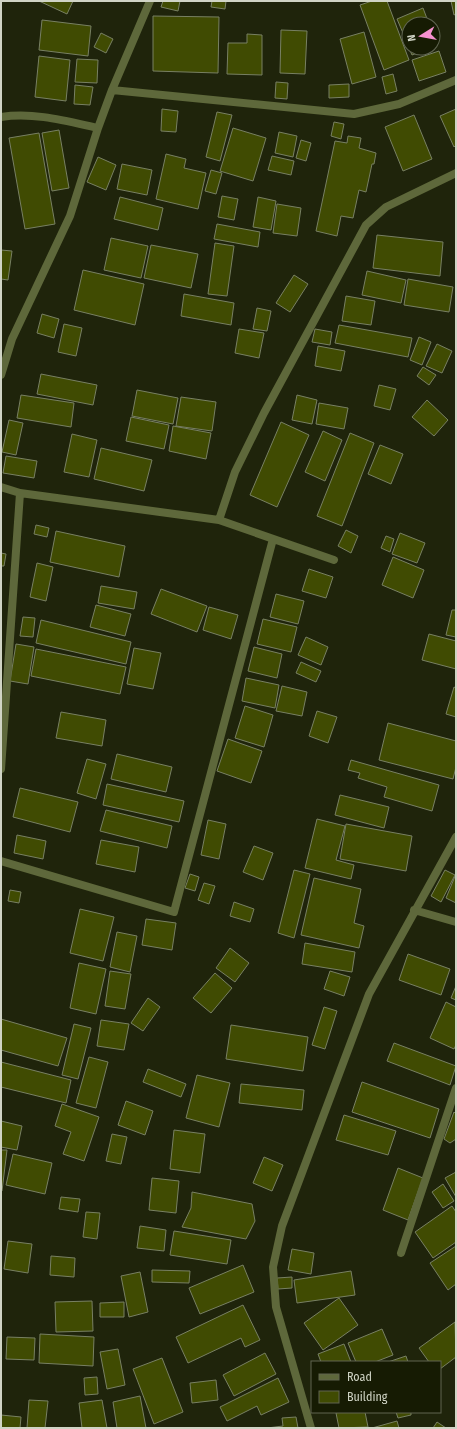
<svg xmlns="http://www.w3.org/2000/svg" width="457" height="1429" font-family="'Fira Sans Condensed',sans-serif">
<rect width="100%" height="100%" fill="#1f240b"/>
<path fill="#404b02" stroke="#788063" d="M39 1H73L67 14Z
M163 1H180L178 11 161 7Z
M212 1H226L225 9 211 7Z
M372 1H387L409 60 384 70 360 5Z
M451 1H456V14L454 15Z
M423 8 429 24H409V47L397 19Z
M153 16 219 17 218 73 153 71Z
M42 20 91 26 88 56 39 50Z
M281 30 307 31 305 74 280 73Z
M364 32 376 77 352 84 340 39Z
M101 33 113 39 106 53 94 47Z
M433 33 438 44 433 46Z
M247 34 262 35V75L227 74 228 43H247Z
M409 48H429L412 55Z
M439 51 446 72 419 81 412 60Z
M39 56 70 60 66 101 35 97Z
M77 59 98 60 97 83 75 82Z
M393 74 397 91 386 94 382 77Z
M276 82 288 83 287 99 275 98Z
M349 84V97L329 98V85Z
M75 85 93 87 90 105 74 104Z
M162 109 178 111 176 132 161 131Z
M456 109V145L454 147 440 116Z
M217 112 232 115 220 161 206 157Z
M414 115 432 159 403 171 385 127Z
M334 122 344 124 341 139 331 136Z
M233 128 266 138 253 181 220 171Z
M59 130 69 188 52 191 42 133Z
M279 132 297 136 293 157 275 153Z
M39 133 55 224 25 229 9 138Z
M348 136 361 138 359 148 376 153 374 164H372L366 192 359 190 353 218 341 216 337 236 316 231 335 141 347 143Z
M301 140 311 143 306 161 296 158Z
M166 154 186 159 184 168 206 173 198 209 156 199Z
M272 156 294 161 291 175 268 170Z
M98 157 116 165 106 190 87 182Z
M122 164 152 170 147 195 117 189Z
M211 170 222 173 216 194 205 191Z
M222 196 238 199 234 220 218 217Z
M120 197 163 208 158 230 114 219Z
M258 197 276 201 271 230 253 227Z
M277 204 301 208 297 236 273 233Z
M217 224 260 232 258 247 214 239Z
M377 235 443 242 440 276 373 268Z
M111 238 148 246 141 278 104 270Z
M215 243 234 246 227 296 208 294Z
M151 245 198 254 191 288 144 278Z
M1 250 12 251 8 280 1 279Z
M83 270 144 284 135 325 74 310Z
M367 271 406 280 401 303 362 295Z
M294 275 308 284 290 312 276 303Z
M408 279 453 287 449 312 404 305Z
M184 294 234 303 231 325 181 316Z
M346 296 375 301 371 325 342 321Z
M257 308 271 311 267 331 253 329Z
M42 314 59 319 54 338 37 333Z
M64 324 82 328 76 356 58 352Z
M339 325 412 338 408 357 335 343Z
M239 329 264 333 259 358 235 353Z
M315 329 332 332 330 345 312 342Z
M419 337 431 342 422 365 410 360Z
M437 344 452 351 442 373 426 366Z
M318 346 345 351 341 371 315 366Z
M423 367 436 375 429 385 417 376Z
M41 374 97 385 93 405 37 394Z
M379 385 396 389 390 410 374 406Z
M137 390 178 398 173 424 132 416Z
M21 395 74 403 71 427 17 418Z
M297 395 317 400 312 424 292 420Z
M181 397 216 402 212 431 176 426Z
M427 400 448 420 434 436 412 417Z
M319 403 348 408 344 429 316 424Z
M131 417 169 425 164 449 126 441Z
M9 420 23 423 16 455 2 452Z
M281 422 309 435 277 507 250 495Z
M173 426 211 433 206 459 169 451Z
M323 431 342 440 325 481 305 472Z
M350 433 374 443 342 526 317 516Z
M72 434 97 440 89 477 64 472Z
M380 445 403 454 391 484 368 474Z
M101 448 152 460 144 491 94 479Z
M6 456 37 461 34 478 3 473Z
M36 525 49 528 47 537 34 534Z
M346 530 358 536 351 553 338 546Z
M56 531 125 546 119 577 50 562Z
M400 533 425 543 417 563 392 554Z
M386 536 394 539 390 552 381 548Z
M1 553 6 554 4 566H1Z
M393 557 424 570 413 598 382 585Z
M37 563 53 567 46 601 30 597Z
M309 569 333 577 326 598 302 591Z
M101 586 137 592 134 609 98 603Z
M161 589 207 606 197 632 151 614Z
M276 594 304 601 298 624 270 617Z
M96 605 131 614 125 636 90 627Z
M209 607 238 615 231 639 203 630Z
M452 610H456V637L446 635Z
M23 617 35 618 33 637 20 636Z
M263 619 297 627 291 652 257 644Z
M41 620 131 642 126 664 36 643Z
M429 634 456 641V669L422 660Z
M306 637 328 647 321 665 298 655Z
M16 644 34 647 28 684 10 681Z
M254 647 282 654 277 678 248 671Z
M134 648 161 653 153 689 127 684Z
M36 649 126 667 120 694 31 676Z
M301 662 321 671 316 682 296 673Z
M246 678 279 685 275 708 242 701Z
M282 686 307 692 302 716 276 711Z
M454 687 456 688V717L446 714Z
M245 706 273 715 264 747 235 738Z
M317 711 337 717 328 743 309 736Z
M61 712 106 720 102 746 56 738Z
M388 723 456 741V767L453 779 379 760Z
M228 739 262 751 251 783 217 771Z
M117 754 172 767 166 792 111 779Z
M87 759 106 764 96 799 77 793Z
M351 760 439 785 432 811 384 797 387 787 358 778 360 773 348 770Z
M107 784 184 801 179 822 103 805Z
M20 788 78 802 70 832 13 817Z
M340 795 389 807 384 828 335 815Z
M106 810 172 826 167 848 100 831Z
M317 819 345 826 336 860 354 865 351 879 305 868Z
M208 820 226 824 219 859 201 855Z
M346 824 412 836 406 871 340 859Z
M17 835 46 841 43 859 14 853Z
M101 840 139 847 135 872 96 864Z
M254 846 273 853 263 880 243 872Z
M294 870 310 874 294 938 278 933Z
M445 870 455 875 441 902 431 896Z
M190 874 199 877 195 891 185 888Z
M456 874V903L446 898Z
M314 878 361 889 354 923 364 926 359 948 301 935Z
M204 883 215 886 209 904 198 900Z
M10 890 21 892 19 903 8 901Z
M234 902 254 909 250 922 230 916Z
M80 909 114 917 103 961 70 953Z
M146 919 176 923 172 950 142 945Z
M117 932 137 936 130 972 110 967Z
M305 943 355 952 352 972 302 964Z
M230 948 249 963 235 982 216 968Z
M408 954 450 969 441 995 399 980Z
M79 963 106 969 96 1014 70 1008Z
M110 971 131 974 125 1009 105 1006Z
M330 971 350 977 344 996 324 989Z
M215 973 232 988 211 1013 193 998Z
M456 986V1000L451 998Z
M148 998 160 1007 143 1031 131 1023Z
M446 1002 456 1007V1045L454 1049 430 1038Z
M324 1007 337 1011 325 1049 312 1045Z
M1 1019 67 1038 58 1066 1 1050Z
M101 1020 129 1024 124 1050 97 1046Z
M74 1024 91 1028 78 1079 62 1075Z
M231 1025 308 1037 303 1071 226 1059Z
M394 1043 456 1066 450 1085 387 1061Z
M89 1057 108 1062 96 1108 76 1103Z
M1 1062 71 1080 66 1103 1 1087Z
M148 1069 186 1084 181 1097 143 1082Z
M197 1075 230 1083 219 1127 186 1118Z
M362 1082 439 1109 430 1138 352 1112Z
M241 1084 304 1090 302 1110 239 1103Z
M126 1101 153 1111 145 1135 118 1125Z
M62 1104 99 1117 84 1161 63 1154 71 1132 55 1126Z
M454 1112 456 1114V1139L450 1143 444 1139Z
M344 1115 396 1131 388 1155 336 1140Z
M1 1121 22 1126 17 1150 1 1147Z
M174 1130 205 1134 200 1173 170 1169Z
M112 1134 127 1137 121 1164 106 1161Z
M1 1150H7L2 1191H1Z
M13 1154 52 1163 45 1194 6 1185Z
M264 1157 283 1165 272 1191 253 1183Z
M398 1168 423 1178 408 1220 383 1210Z
M456 1172V1197L445 1178Z
M152 1178 179 1181 176 1213 149 1210Z
M443 1184 454 1201 443 1208 432 1192Z
M192 1192 252 1204 255 1221 246 1239 182 1227 191 1208Z
M61 1197 80 1199 78 1212 59 1209Z
M452 1206 456 1212V1242L433 1258 415 1232Z
M86 1212 100 1213 97 1239 83 1237Z
M140 1226 166 1230 164 1251 137 1248Z
M174 1231 231 1240 227 1264 170 1255Z
M8 1241 32 1244 28 1273 4 1269Z
M456 1246V1284L448 1290 430 1263Z
M292 1249 314 1253 311 1274 288 1270Z
M51 1256 75 1258 74 1277 50 1275Z
M243 1265 254 1292 200 1314 189 1288Z
M152 1270 190 1271 189 1283 152 1282Z
M351 1271 355 1295 297 1303 294 1280Z
M140 1272 148 1312 129 1317 121 1276Z
M292 1277V1288L278 1289 277 1278Z
M339 1298 358 1325 323 1350 304 1323Z
M92 1301 93 1331 56 1332 55 1302Z
M124 1302V1317H100V1303Z
M243 1305 260 1340 245 1347 241 1338 188 1363 176 1337Z
M455 1322 456 1357 440 1369V1362H429L419 1348Z
M382 1329 393 1355 375 1362H356L348 1343Z
M40 1334 94 1337 93 1366 39 1363Z
M7 1337 35 1338 34 1360 6 1359Z
M344 1344 351 1362H321L318 1354Z
M118 1349 125 1385 107 1389 100 1352Z
M265 1353 276 1374 234 1396 223 1375Z
M406 1356 408 1362H388Z
M162 1358 183 1412 154 1424 133 1369Z
M97 1377 98 1394 85 1395 84 1378Z
M278 1378 289 1402 261 1415 257 1406 227 1421 220 1407Z
M216 1380 218 1400 192 1403 190 1383Z
M140 1396 146 1428H117L113 1402Z
M29 1400 48 1401 45 1428H27Z
M102 1400 107 1428H82L79 1403Z
M340 1412H365L368 1427 339 1428 336 1413Z
M396 1412H411V1415L398 1418Z
M1 1415 21 1417 20 1428H1Z
M296 1417 298 1428H267L283 1426 282 1418Z
M397 1421 399 1428H372Z
M437 1422 446 1428H433Z"/>
<g fill="none" stroke-linecap="round" stroke-linejoin="round">
<path stroke="#5e683b" stroke-width="8" d="M112 90 354 114 399 104 456 80
M1 117C34 112 66 121 98 128
M1 375 12 339 70 216 98 128 112 90 150 1
M1 487 20 493 1 769
M20 493 219 520 334 560
M219 520 235 472 264 413 366 225 386 207 456 173
M1 861 174 912 273 539
M414 910 456 922
M401 1253 456 1088
M311 1428 276 1307 273 1267 282 1226 369 994 456 837"/>
</g>
<rect width="457" height="1429" fill="none" stroke="#d0d4c5" stroke-width="4"/>
<rect x="311" y="1361" width="130" height="52" fill="#161b03" stroke="#606551"/>
<rect x="319" y="1374" width="20" height="6" fill="#5e683b" stroke="#606551"/>
<text x="347" y="1381" font-size="12" fill="#d0d4c5">Road</text>
<rect x="319" y="1391" width="20" height="12" fill="#404b02" stroke="#606551"/>
<text x="347" y="1401" font-size="12" fill="#d0d4c5">Building</text>
<g transform="translate(421 36) rotate(259)"><circle r="19" fill="#161b03" stroke="#606551"/>
<path d="M0-3L7 15L0 10L-7 15Z" fill="#f690cf"/>
<text y="-6" font-size="11" font-weight="bold" text-anchor="middle" fill="#d0d4c5">N</text>
</g>
</svg>
